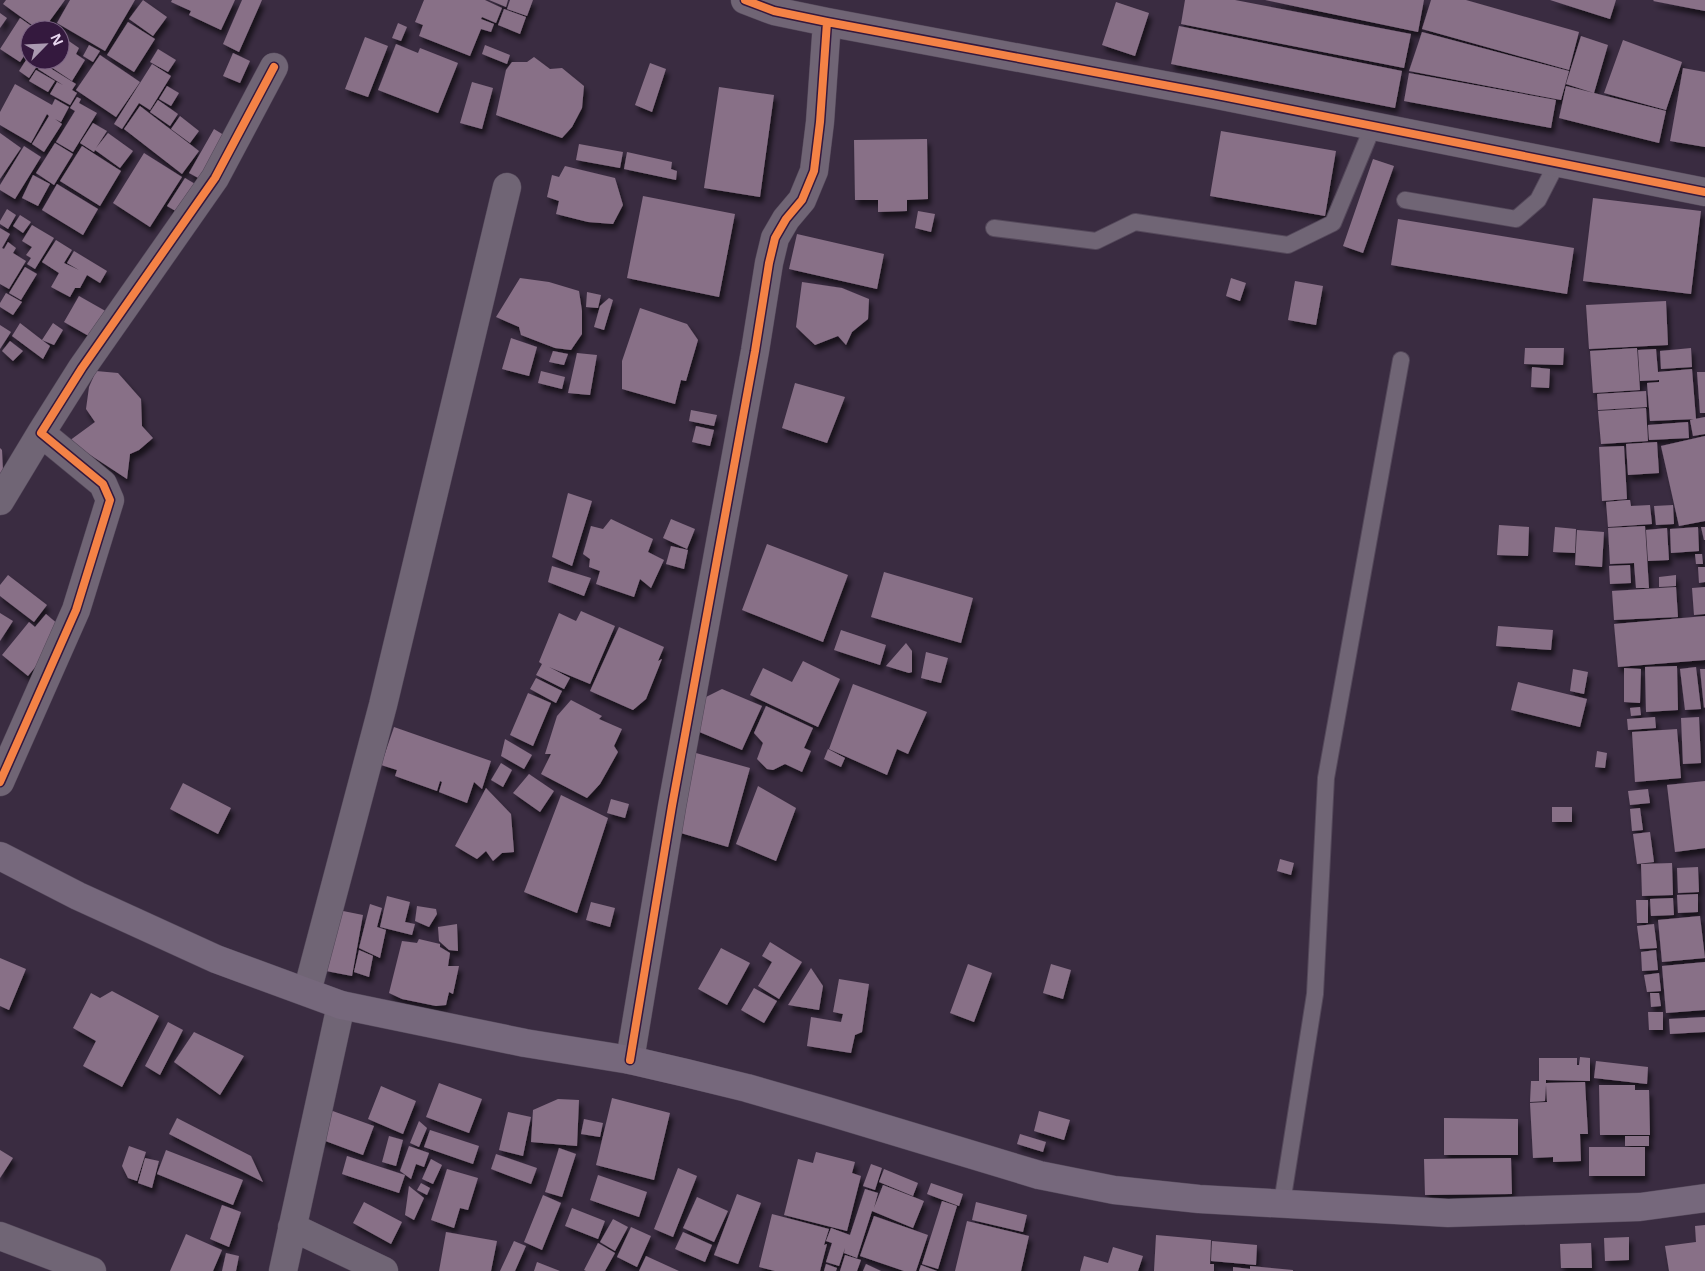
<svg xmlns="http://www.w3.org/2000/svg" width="1705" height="1271" font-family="'Open Sans',sans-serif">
<defs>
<filter id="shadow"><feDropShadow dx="3" dy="5.5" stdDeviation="2.5" flood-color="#0009"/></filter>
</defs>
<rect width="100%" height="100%" fill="#3a2c41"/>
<path fill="#887087" filter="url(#shadow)" d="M6 0H65L43 30H39L3 4Z
M70 0H135L105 51 57 23Z
M143 0 167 17 153 36 129 19Z
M172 0H235L221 30 189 15 191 11 171 2Z
M242 0H262L239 52 223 44Z
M424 0H485L502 8 496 23 482 17 481 19 494 24 491 32 481 29 470 56 419 36 423 25 415 22Z
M489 0H508L506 7Z
M510 0H533L527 16 507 9Z
M1185 0H1235L1411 34 1404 68 1181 24Z
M1265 0H1424L1418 32Z
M1431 0H1466L1579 32 1569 70 1422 29Z
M1550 0H1616L1610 19Z
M1654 0H1705V11L1653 1Z
M1116 2 1149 13 1135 56 1102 45Z
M504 9 526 17 520 34 498 25Z
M0 13 7 18 0 28Z
M20 18 37 30H30V47L20 62 0 49Z
M128 22 155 39 134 72 107 55Z
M398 23 407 27 401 41 392 38Z
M1179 26 1402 71 1395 108 1171 64Z
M1422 32 1569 71 1561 100 1409 71Z
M60 35 79 48 76 54 85 60 72 81 42 61 43 60H60Z
M1581 36 1608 45 1594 93 1566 84Z
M365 37 388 46 368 97 345 89Z
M1623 40 1682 62 1666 110 1604 93Z
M396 44 418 53 420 48 458 63 438 113 378 90Z
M89 45 100 51 93 62 83 56Z
M485 45 510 55 507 64 482 54Z
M158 49 176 60 168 72 150 62Z
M233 53 250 61 240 83 223 76Z
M30 54V60H41L29 78 19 71Z
M100 55 140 82 116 117 76 90Z
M534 57 550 69 562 68 584 86 582 108 572 127 562 138 496 115 506 70 512 62H527Z
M42 63 76 84 72 90 77 93 70 105 50 94 57 82 63 85 38 69Z
M650 63 666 69 652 112 635 105Z
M152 64 171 76 150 110 139 103 122 129 114 124Z
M1683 68 1705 72V147L1670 141Z
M36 70 55 81 48 92 29 81Z
M1409 73 1556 100 1551 128 1404 101Z
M472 82 493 88 482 129 460 123Z
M15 84 52 105 55 99 69 107 61 122 55 119 62 124 44 152 32 144 49 116 47 114 31 143 0 125V112Z
M167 86 179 93 171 106 159 99Z
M1566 86 1666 111 1659 143 1559 118Z
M719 87 774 95 760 197 704 188Z
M77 97 81 99 79 103 97 113 73 152 56 142 75 111 70 108Z
M158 100 178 114 170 126 150 112Z
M140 106 149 113 148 115 149 113 199 151 182 174 124 129Z
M180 116 199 131 190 143 171 129Z
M93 123 107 131 96 148 108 133 133 151 120 168 95 150 94 152 80 143Z
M214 129 227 137 202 180 189 173Z
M1221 131 1336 151 1325 216 1210 196Z
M0 133 21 148 0 179Z
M927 139 928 199 907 200V211L878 212V200H855L854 140Z
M55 143 73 154 54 185 36 173Z
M579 144 623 152 620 168 576 160Z
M24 146 41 157 15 199 0 190V185Z
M82 146 121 171 100 206 60 181Z
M627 152 672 162 671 169 677 171 676 180 624 169Z
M144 153 182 177 150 227 113 203Z
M1373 159 1394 166 1363 253 1343 246Z
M565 166 615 178 623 205 613 224 588 222 556 214 559 201 547 197 552 175 559 177Z
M33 175 50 184 38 206 22 198Z
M185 178 202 188 184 216 167 206Z
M57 184 98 209 83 235 42 210Z
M643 196 735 214 719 297 627 278Z
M1593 198 1701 211 1691 294 1583 281Z
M7 209 16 215 8 229 0 224V221Z
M918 211 935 214 931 232 915 228Z
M20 215 31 222 23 233 13 226Z
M1398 219 1574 248 1567 294 1391 265Z
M32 225 54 238 35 269 27 264 31 258 26 255 32 247 22 241Z
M0 228 10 234 2 248 4 249 8 242 16 248 13 253 26 261 9 289 0 284Z
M797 234 884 254 877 289 789 269Z
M56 240 72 250 64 263 79 270 67 263 74 251 107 271 100 283 87 275 80 288H75L70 297 51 287 59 273 42 262Z
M25 267 37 274 21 300 9 293Z
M520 278 549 282 579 291 582 311V334L571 350 555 348 521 335 519 327 496 317Z
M1231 278 1246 283 1240 301 1226 296Z
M1295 281 1323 286 1316 325 1288 320Z
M802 282 842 288 869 299 868 319 852 332 846 345 838 336 815 345 796 327Z
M587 292 601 295 598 308 586 307Z
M6 293 22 302 13 315 0 307V303Z
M79 296 109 313 94 339 64 322Z
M609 298 613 300 604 330 594 327 600 306Z
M1666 301 1668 345 1589 349 1586 305Z
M640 308 687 324 698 340 686 381 681 380 675 404 622 389V361Z
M20 323 42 340 53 323 63 330 54 345 42 340 50 346 43 359 12 336Z
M0 325 11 332 0 349Z
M511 338 537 347 529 376 502 369Z
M10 341 23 351 13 361 2 351Z
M1525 348H1564L1563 365 1524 364Z
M1637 348 1640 390 1593 393 1590 351Z
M1691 348 1692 367 1661 369 1660 351Z
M1656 349 1658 372 1692 369 1696 419 1650 421 1647 383 1659 382V380L1640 381 1638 350Z
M553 351 568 354 564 365 549 362Z
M577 353 597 355 590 395 568 393Z
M1532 367 1550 369 1549 388 1531 387Z
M96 371 118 373 141 399 142 426 153 438 139 450 130 454 127 479 69 441 95 422 86 409 89 387Z
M541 371 565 377 562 389 538 383Z
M1697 372H1705V413H1700Z
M795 383 845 397 827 443 782 428Z
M1646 391 1647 407 1598 410 1597 394Z
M1646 408 1648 441 1601 444 1598 411Z
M691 410 717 415 714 426 689 421Z
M1705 417V434L1693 436 1690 420Z
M1688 422 1689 438 1649 440 1648 425Z
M696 426 714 430 710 446 692 442Z
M1705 436V521L1679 526 1661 446Z
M1657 442 1659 473 1628 475 1626 444Z
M1624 446 1627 499 1602 501 1599 447Z
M0 448 2 450 3 471 0 474Z
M568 493 592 501 572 566 552 557Z
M1627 500H1630L1631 506 1650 505 1652 524 1608 527 1606 502Z
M1673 505 1674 524 1656 525 1654 506Z
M611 519 653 539 648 552 664 560 651 588 640 579 634 597 596 584 600 571 589 567 590 559 583 554 591 526 603 529Z
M671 519 695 529 687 549 663 538Z
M1499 525 1529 527 1528 556 1497 555Z
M1645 526 1649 588H1636L1634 563 1610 564 1608 528Z
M1555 527 1576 529 1575 553 1553 552Z
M1698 527 1699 551 1671 553 1670 529Z
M1701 527H1705V540H1704Z
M1667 528 1669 560 1648 561 1646 530Z
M1577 530 1604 532 1602 567 1575 565Z
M767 544 848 575 823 642 742 610Z
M671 546 688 550 684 569 666 564Z
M1695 554H1702L1703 564H1696Z
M1630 565 1631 583 1610 584 1609 566Z
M552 566 591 578 584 596 548 582Z
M1698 567H1705V582L1699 583Z
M884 572 973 598 961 643 871 617Z
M8 575 47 605 34 622 0 596V585Z
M1676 575V586L1659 587V577Z
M1676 587 1678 617 1614 620 1612 591Z
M1705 587V614L1694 615 1692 588Z
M581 611 615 626 590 684 549 667 570 678 564 689 536 675 542 664 539 662 559 613 576 621Z
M0 613 13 621 0 641Z
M46 614 65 630 28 676 2 655 29 622 35 627Z
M1705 616V660L1618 667 1614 624Z
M1498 626 1553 630 1551 650 1496 646Z
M619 627 664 647 658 661 662 659 646 699 633 710 590 691Z
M841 630 886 645 880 665 834 650Z
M906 643 912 651V672L909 673 886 666Z
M926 652 948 658 941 683 921 678Z
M803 661 840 679 818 727 750 695 763 668 792 682Z
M1677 666 1678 710 1646 712 1645 667Z
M1696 667 1701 709 1685 710 1680 669Z
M1624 668 1641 669 1640 703 1624 702Z
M1573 669 1588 672 1584 694 1570 691Z
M1700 669H1705V707L1704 708Z
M536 678 562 691 556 703 530 689Z
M1518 682 1587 699 1580 727 1511 710Z
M853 684 927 712 908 754 897 749 887 775 829 749Z
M722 689 762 706 742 750 690 728 706 697Z
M528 693 551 703 533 746 510 735Z
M571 700 602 716 599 719 622 729 614 746 618 752 600 784 587 798 541 774 551 754H545L557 716Z
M766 706 813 728 804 748 811 751 802 772 785 764 773 770 767 769 757 759 763 743 754 733Z
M1640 707 1641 715 1631 716 1630 708Z
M1655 717 1656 728 1628 730 1627 719Z
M1699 717 1701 763 1683 764 1681 718Z
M394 727 491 761 482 789 474 782 467 803 439 792 442 782 440 781 437 791 395 776 397 770 381 765Z
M1677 729 1681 778 1635 782 1632 732Z
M505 739 532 755 524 769 501 756Z
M828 749 845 758 841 767 824 759Z
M1597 751 1607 753 1605 768 1595 767Z
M696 753 750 768 728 847 674 831Z
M501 763 512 770 503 787 491 780Z
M529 774 554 791 540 812 513 793Z
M1705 781V848L1675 852 1667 785Z
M183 783 231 808 218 834 170 809Z
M758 786 796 808 776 861 736 844Z
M486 788 511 814 514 852 502 853 493 861 486 851 477 859 455 846Z
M1648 789 1650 803 1630 805 1628 791Z
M561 795 608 818 577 913 524 892Z
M611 799 629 804 625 818 607 813Z
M1552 807H1572V822H1552Z
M1640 808 1643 830 1632 831 1630 809Z
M1650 832 1654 862 1637 864 1633 834Z
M1280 859 1294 863 1291 875 1277 871Z
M1672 863 1673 895 1642 896 1641 864Z
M1698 867 1699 892 1678 893 1677 868Z
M1698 894V912L1678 913 1677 895Z
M387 896 410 902 405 922 415 924 412 935 380 927Z
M1673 898 1674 915 1651 916 1650 899Z
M1636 900H1648V923H1637Z
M591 902 615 908 610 927 586 920Z
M370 904 382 908 377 927 386 930 380 958 359 948Z
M417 906 436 909 437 914 429 927 415 921Z
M338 910 363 915 352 976 326 971Z
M1700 916 1705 958 1662 962 1658 920Z
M457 924 458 951 449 950 439 941 438 927Z
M1654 924 1657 948 1640 949 1637 926Z
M419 939 440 944V947L450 953 448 966H459L453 994 449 992 446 1005 436 1006 402 999 389 993 402 941 417 943Z
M770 942 802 962 779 999 758 986 772 962 762 956Z
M721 948 750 963 727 1005 698 989Z
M359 950 373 956 369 977 354 972Z
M1656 950 1658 970 1642 971 1641 952Z
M0 958 26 969 9 1010 0 1006Z
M1705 962V1010L1666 1013 1662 966Z
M968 964 992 973 974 1022 950 1013Z
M1051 964 1071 970 1063 999 1043 993Z
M811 968 823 986 819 1010 788 1005Z
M1659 973 1661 991 1647 992 1644 975Z
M839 979 869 984 862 1032 855 1035 851 1053 807 1046 811 1017 841 1022 843 1014 833 1012Z
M754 988 777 1001 764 1023 741 1010Z
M112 991 159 1016 122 1087 83 1066 96 1041 73 1028 91 993 100 998Z
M1650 993H1659L1661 1006 1651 1007Z
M1648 1012H1663V1030H1649Z
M1705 1017V1032L1670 1034 1669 1019Z
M168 1022 183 1030 160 1075 145 1066Z
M194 1032 244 1056 220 1095 174 1062Z
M1580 1057 1590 1058V1081L1546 1080V1083L1585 1082 1588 1134H1580L1581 1161 1553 1162V1157L1533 1158 1530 1103 1547 1102 1546 1085 1545 1101 1530 1102 1531 1081H1539V1058H1577V1065H1579Z
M1596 1061 1648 1067 1647 1084 1594 1078Z
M439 1083 482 1099 469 1133 426 1117Z
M1599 1085H1635V1090H1649L1650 1135H1600Z
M381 1086 416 1101 403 1134 368 1119Z
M612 1098 670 1113 654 1180 596 1165Z
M558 1099 579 1100 577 1146 531 1142 533 1110Z
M330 1110 374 1126 363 1155 320 1139Z
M1039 1111 1070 1120 1064 1140 1034 1131Z
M508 1112 531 1117 523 1156 499 1150Z
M177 1118 251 1156 263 1182 169 1134Z
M1444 1118 1518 1119V1155H1444Z
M584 1119 603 1123 600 1137 581 1134Z
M419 1121 427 1128 419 1147 410 1143Z
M430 1130 479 1146 473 1164 424 1147Z
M1020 1134 1046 1142 1043 1152 1017 1144Z
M389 1136 403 1140 396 1166 382 1162Z
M1625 1136H1649V1146H1625Z
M129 1146 146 1152 137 1181 128 1178 122 1166Z
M409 1146 429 1153 424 1167 416 1164 411 1179 400 1171Z
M1589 1147H1645V1176H1589Z
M559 1148 576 1154 562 1197 545 1192Z
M0 1150 13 1158 0 1178Z
M166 1150 243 1180 233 1205 157 1174Z
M816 1152 855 1162 852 1173 861 1176 847 1231 784 1215 798 1159 813 1163Z
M496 1154 537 1168 531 1184 491 1169Z
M347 1156 405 1175 399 1193 342 1174Z
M145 1158 159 1161 152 1188 138 1183Z
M1511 1158 1512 1194 1425 1195 1424 1159Z
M431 1159 442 1165 433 1184 422 1179Z
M871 1164 882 1168 875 1190 863 1186Z
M678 1168 697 1176 673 1237 654 1229Z
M447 1169 478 1178 468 1210 460 1208 454 1228 431 1220Z
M884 1169 918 1183 913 1196 879 1182Z
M598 1175 647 1192 639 1217 590 1200Z
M421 1183 430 1188 427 1195 417 1190Z
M931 1183 963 1194 959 1206 927 1194Z
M883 1185 924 1201 913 1228 872 1211 857 1258 844 1253 845 1248 839 1266 826 1262 832 1243 826 1241 831 1228 850 1235 865 1189 878 1193 874 1208Z
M409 1186 424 1198 414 1220 405 1215Z
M737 1194 761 1203 738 1264 714 1255Z
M543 1195 561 1203 542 1250 524 1242Z
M697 1197 728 1211 714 1242 683 1228Z
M942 1201 957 1206 938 1269 922 1264Z
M364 1202 402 1222 391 1244 353 1223Z
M976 1202 1027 1215 1023 1232 972 1220Z
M222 1205 241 1212 229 1247 210 1239Z
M572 1208 605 1221 598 1239 565 1226Z
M772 1214 829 1229 824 1245 827 1244 820 1271H775L759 1267Z
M874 1216 928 1235 916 1271H904L860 1256Z
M613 1219 628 1227 615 1251 600 1242Z
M967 1221 1029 1236 1021 1271H955Z
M1705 1225V1271H1669L1665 1246 1696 1242 1695 1226Z
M631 1227 651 1236 637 1267 617 1257Z
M446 1232 497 1241 491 1271H439Z
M683 1232 712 1245 705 1262 675 1249Z
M186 1234 222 1250 213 1271H170Z
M1156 1235 1211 1240 1210 1264H1214V1271H1154Z
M1629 1237V1260L1605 1261 1604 1238Z
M514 1241 526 1246 515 1271H500Z
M1212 1241 1257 1245 1256 1265 1211 1261Z
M598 1243 615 1253 605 1271H586L584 1270Z
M1591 1243 1592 1268H1561L1560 1244Z
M1113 1247 1143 1256 1138 1271H1080L1084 1256 1108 1263Z
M226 1253 239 1256 236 1271H222Z
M845 1255 861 1260 857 1271H840Z
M646 1256 679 1271H639Z
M537 1262 560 1271H534Z
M826 1264 837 1268 836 1271H824Z
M866 1264 881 1271H863Z
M921 1265 937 1271H919Z
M1250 1266 1293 1270V1271H1233V1267L1250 1269Z"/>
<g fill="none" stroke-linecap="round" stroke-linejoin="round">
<g stroke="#54485a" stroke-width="18">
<path id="lane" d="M1405 200 1516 219 1538 200 1557 163
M994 228 1096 241 1135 222 1288 245 1333 223 1373 126
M1282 1203 1315 994 1326 778 1401 360"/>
</g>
<g stroke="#54485a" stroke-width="29">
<path id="street" d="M745 0 774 11 827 22 1212 94 1705 192
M0 501 41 433
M0 782 76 610 110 500 103 484 41 433 82 368 215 178 274 67
M307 992 383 705 507 187
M630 1060 672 806 755 351 769 263 775 238 786 219 802 200 814 171 820 122 827 22
M292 1227 384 1271
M0 1236 92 1271
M283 1271 341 1005"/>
</g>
<g stroke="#54485a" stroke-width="29">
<path id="secondary" d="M0 856 78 896 216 959 341 1005 525 1043 630 1060 686 1073 747 1088 827 1111 1039 1175 1114 1190 1199 1199 1448 1213 1640 1207 1705 1198"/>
</g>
<use href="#lane" stroke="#706575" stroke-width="16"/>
<use href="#street" stroke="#706575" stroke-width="28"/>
<use href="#secondary" stroke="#76687c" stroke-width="28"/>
<g stroke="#34193e" stroke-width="11">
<path id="cycleway" d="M745 0 774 11 827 22 1212 94 1705 192
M0 782 76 610 110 500 103 484 41 433 82 368 215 178 274 67
M630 1060 672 806 755 351 769 263 775 238 786 219 802 200 814 171 820 122 827 22"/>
</g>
<use href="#cycleway" stroke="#f48246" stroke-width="8"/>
</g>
<g transform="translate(45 45) rotate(66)"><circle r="24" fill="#34193e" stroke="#7c6584"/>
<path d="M0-4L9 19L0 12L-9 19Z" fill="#aa9ab1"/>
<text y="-8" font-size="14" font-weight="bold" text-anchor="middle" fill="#e7d6ee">N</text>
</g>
</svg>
